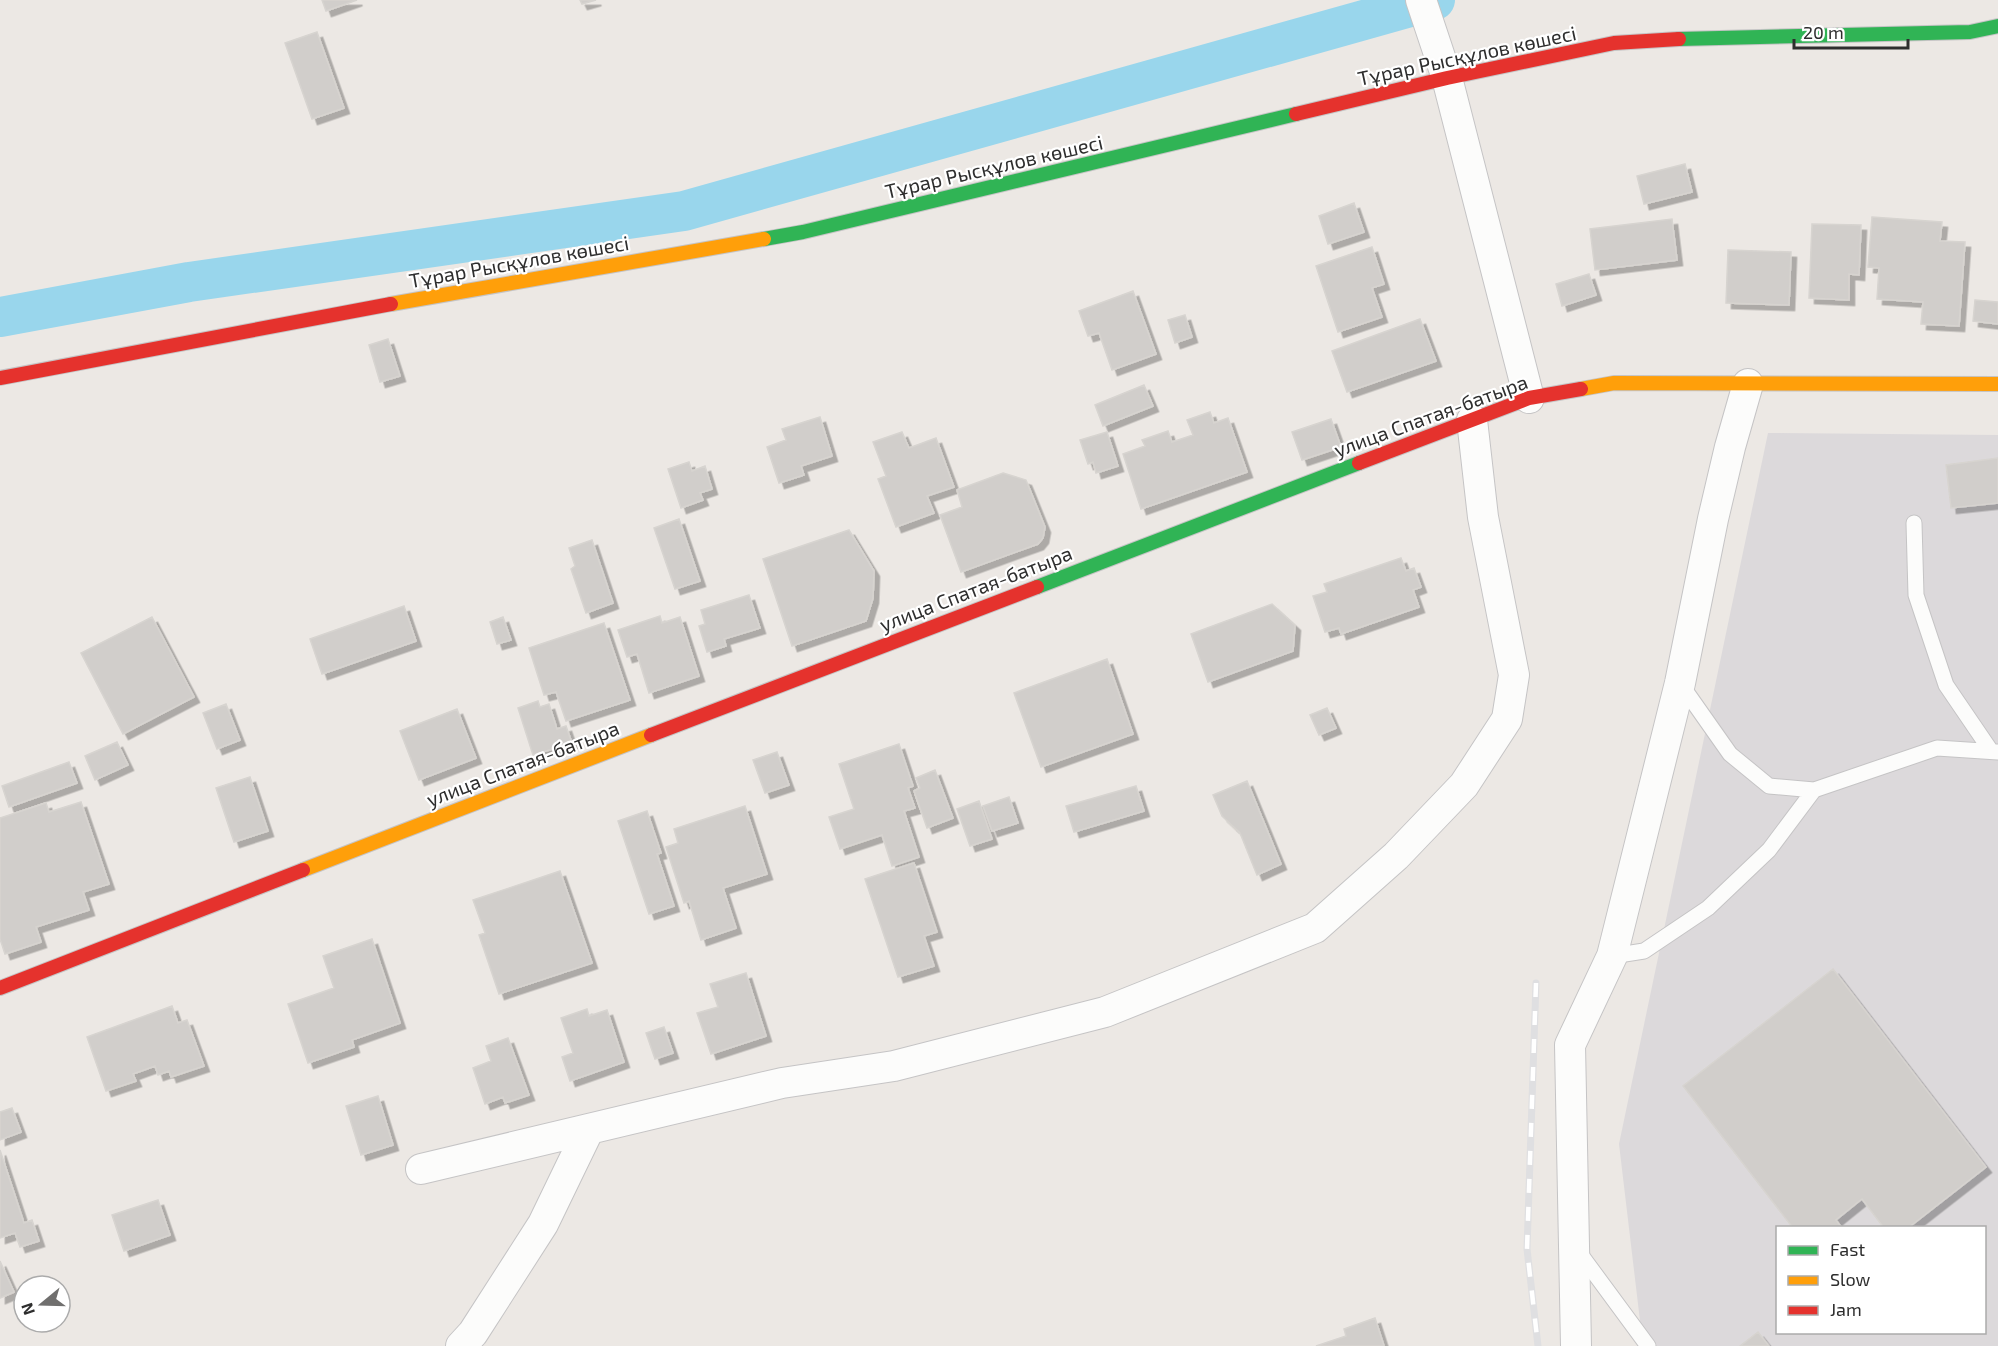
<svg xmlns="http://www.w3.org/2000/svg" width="1998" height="1346" font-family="'Exo 2',sans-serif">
<defs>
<filter id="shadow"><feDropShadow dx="5.5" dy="5.5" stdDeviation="0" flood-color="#0004"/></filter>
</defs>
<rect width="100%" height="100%" fill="#ece8e4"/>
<path fill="#dcd9db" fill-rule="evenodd" d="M1768 433 1998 435V1346H1643L1619 1144ZM1778 1228H1984V1332H1778Z"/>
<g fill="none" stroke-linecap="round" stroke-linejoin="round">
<path stroke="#99d6ec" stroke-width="40" d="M0 317 189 282 684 211 1435 0"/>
</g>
<path fill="#d1cecb" stroke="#d7d4d0" stroke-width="1.5" filter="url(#shadow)" d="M322 0H357L326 11Z
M580 0H596L582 4Z
M317 32 344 108 312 119 285 43Z
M1685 164 1692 192 1644 204 1637 176Z
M1354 203 1364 232 1328 244 1319 216Z
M1872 217 1942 222 1940 241 1965 242 1959 326 1921 324 1923 302 1877 299 1879 268 1868 267Z
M1672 219 1677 260 1595 270 1590 229Z
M1812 224 1861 225 1859 275 1849 274V300L1809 298Z
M1372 247 1384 284 1372 288 1382 317 1338 332 1316 266Z
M1728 250 1791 252 1789 305 1726 303Z
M1589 274 1596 295 1562 306 1556 284Z
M1133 291 1156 354 1112 370 1099 333 1088 336 1079 311Z
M1975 300 1998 302V324L1973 321Z
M1185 315 1192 337 1175 343 1168 320Z
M1420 319 1436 361 1347 392 1332 351Z
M388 339 400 376 380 382 369 345Z
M1144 385 1153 406 1103 426 1095 405Z
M1210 412 1214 423 1228 418 1247 472 1141 509 1123 454 1145 446 1142 440 1168 431 1172 442 1193 435 1187 420Z
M820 417 832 456 801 466 804 475 779 483 767 447 786 440 782 429Z
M1331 419 1341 447 1302 460 1292 432Z
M902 432 909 448 936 438 954 487 927 496 934 513 896 527 878 479 886 476 873 442Z
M1107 432 1118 466 1096 473 1093 462 1088 464 1080 440Z
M1998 458V503L1951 508 1946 465Z
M689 462 692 471 705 466 712 489 700 493 703 500 681 508 668 469Z
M1003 473 1026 480 1045 527 1043 538 1038 544 961 572 940 515 962 507 957 490Z
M679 519 700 581 675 589 654 528Z
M849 530 874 571 873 598 866 621 792 646 763 559Z
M592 540 613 603 586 613 571 569 575 566 569 548Z
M1401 558 1406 571 1414 568 1421 587 1413 590 1419 607 1341 634 1339 628 1325 632 1313 596 1327 592 1324 584Z
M749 595 760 628 724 639 726 646 707 652 699 626 705 624 701 610Z
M1272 604 1295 625 1293 651 1208 682 1191 634Z
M404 606 416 641 322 674 310 639Z
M660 616 662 623 680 617 699 676 649 693 637 654 627 657 618 630Z
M152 617 194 697 123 734 81 653Z
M503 617 511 640 497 644 490 622Z
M604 623 630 700 566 721 556 692 544 695 529 648Z
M1107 659 1133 734 1041 767 1014 693Z
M538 701 540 707 549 704 557 729 566 726 572 743 533 755 518 708Z
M226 704 240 740 217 749 203 713Z
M1327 708 1336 728 1319 735 1310 715Z
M457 709 476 758 419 780 400 731Z
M117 742 128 765 95 780 85 756Z
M899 744 913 786 908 788 915 808 904 811 919 857 892 866 882 835 840 849 829 817 854 809 839 764Z
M777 752 789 785 765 793 753 760Z
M69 762 77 783 9 807 2 786Z
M935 770 953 818 927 828 914 791 920 788 916 778Z
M250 777 268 831 234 842 216 788Z
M1247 781 1281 864 1257 875 1240 833 1222 816 1213 795Z
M1136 786 1144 811 1074 832 1066 806Z
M1009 797 1018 823 992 831 983 806Z
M979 801 992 839 970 846 957 809Z
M81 802 109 884 83 892 89 910 36 927 41 942 5 954 0 939V818L46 803 49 812Z
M745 806 767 874 723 888 736 928 701 940 689 901 684 903 666 847 678 843 674 829Z
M647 811 661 853 657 854 674 906 649 914 618 821Z
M914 863 937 932 924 936 934 966 898 977 865 879Z
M560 871 592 963 499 994 479 935 485 933 473 900Z
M372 939 400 1023 352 1040 354 1047 308 1063 288 1004 334 988 323 956Z
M1833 969 1986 1167 1908 1228H1884L1862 1199 1836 1220 1842 1228H1793L1683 1086Z
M746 973 766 1036 711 1054 697 1013 718 1007 710 984Z
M172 1006 178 1023 187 1020 204 1066 171 1077 169 1071 158 1075 155 1066 133 1074 136 1081 106 1091 87 1037Z
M587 1009 589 1016 607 1010 624 1062 570 1081 562 1057 573 1053 561 1018Z
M664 1027 673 1053 655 1059 646 1033Z
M508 1038 529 1095 505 1103 503 1097 485 1104 473 1068 491 1061 486 1046Z
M378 1096 393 1145 361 1155 346 1106Z
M12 1108 21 1132 0 1140V1112Z
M0 1150 24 1223 32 1220 39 1241 20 1247 15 1233 0 1238Z
M158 1200 170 1235 124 1251 112 1215Z
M0 1261 14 1292 0 1298Z
M1375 1318 1384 1346H1316L1346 1336 1344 1329Z
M1758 1332 1769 1346H1740Z"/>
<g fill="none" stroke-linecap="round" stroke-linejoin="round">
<g stroke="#c5c4c5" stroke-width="17">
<path id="lane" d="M1914 523 1916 595 1946 685 1991 751
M1680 683 1730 754 1769 786 1814 790 1937 748 1998 752
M1612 956 1644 951 1708 908 1769 850 1814 790
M1578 1251 1648 1346"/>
</g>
<g stroke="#c5c4c5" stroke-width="32">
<path id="street" d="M1421 0 1447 78 1529 398
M421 1169 782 1083 894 1066 1105 1012 1315 928 1396 856 1464 785 1507 719 1514 675 1483 517 1472 420
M461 1346 473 1333 543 1224 589 1129
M1576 1346 1570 1045 1612 956 1680 683 1713 519 1730 447 1748 384"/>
</g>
<g stroke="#c5c4c5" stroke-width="16">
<path id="fast" d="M1679 39 1970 32 1998 26
M764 239 803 232 1296 114
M1037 587 1359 463"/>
</g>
<g stroke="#c5c4c5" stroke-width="16">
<path id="slow" d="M391 304 764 239
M1581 389 1614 383 1998 384
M303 870 651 735"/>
</g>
<g stroke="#c5c4c5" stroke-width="16">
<path id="jam" d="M1296 114 1447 78 1614 43 1679 39
M0 378 391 304
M1359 463 1529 398 1581 389
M651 735 1037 587
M0 988 303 870"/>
</g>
<use href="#lane" stroke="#fcfcfb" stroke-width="15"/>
<use href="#street" stroke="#fcfcfb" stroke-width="30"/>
<use href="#fast" stroke="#30b455" stroke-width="14"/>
<use href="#slow" stroke="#ff9f0a" stroke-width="14"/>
<use href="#jam" stroke="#e5322d" stroke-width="14"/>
<g stroke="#dfdfe1" stroke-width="7">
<path id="rail" d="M1536 983 1527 1249 1538 1346"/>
</g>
<use href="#rail" stroke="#fff" stroke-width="4.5" stroke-dasharray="14" stroke-linecap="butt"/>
</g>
<g text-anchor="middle" stroke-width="4.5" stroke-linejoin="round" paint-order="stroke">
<g font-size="20" fill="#2e2e2e" stroke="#fff">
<text transform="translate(1467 56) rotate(-12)" y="7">Тұрар Рысқұлов көшесі</text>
<text transform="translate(994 167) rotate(-13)" y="7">Тұрар Рысқұлов көшесі</text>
<text transform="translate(519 262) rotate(-10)" y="7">Тұрар Рысқұлов көшесі</text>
<text transform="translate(1431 416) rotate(-20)" y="7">улица Спатая-батыра</text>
<text transform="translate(976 589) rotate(-21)" y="7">улица Спатая-батыра</text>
<text transform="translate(523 764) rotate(-21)" y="7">улица Спатая-батыра</text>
</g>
</g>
<rect x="1776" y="1226" width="210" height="108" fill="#ffffff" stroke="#ababab" stroke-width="1.5"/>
<rect x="1788" y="1246" width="30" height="9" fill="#30b455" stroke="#ababab" stroke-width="1.5"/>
<text x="1830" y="1256" font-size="18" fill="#2e2e2e">Fast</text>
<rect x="1788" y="1276" width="30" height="9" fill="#ff9f0a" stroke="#ababab" stroke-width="1.5"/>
<text x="1830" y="1286" font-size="18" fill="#2e2e2e">Slow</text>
<rect x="1788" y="1306" width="30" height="9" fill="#e5322d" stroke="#ababab" stroke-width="1.5"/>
<text x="1830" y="1316" font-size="18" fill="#2e2e2e">Jam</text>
<g transform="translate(42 1304) rotate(251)"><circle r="28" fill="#ffffff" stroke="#ababab" stroke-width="1.5"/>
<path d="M0-4.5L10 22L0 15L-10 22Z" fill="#706f6e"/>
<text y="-9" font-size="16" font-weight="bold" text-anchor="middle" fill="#2e2e2e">N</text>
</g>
<path d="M1794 39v9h114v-9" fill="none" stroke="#2e2e2e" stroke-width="3"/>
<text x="1803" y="39" font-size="18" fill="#2e2e2e" stroke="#ffffff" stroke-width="4.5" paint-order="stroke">20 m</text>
</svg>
